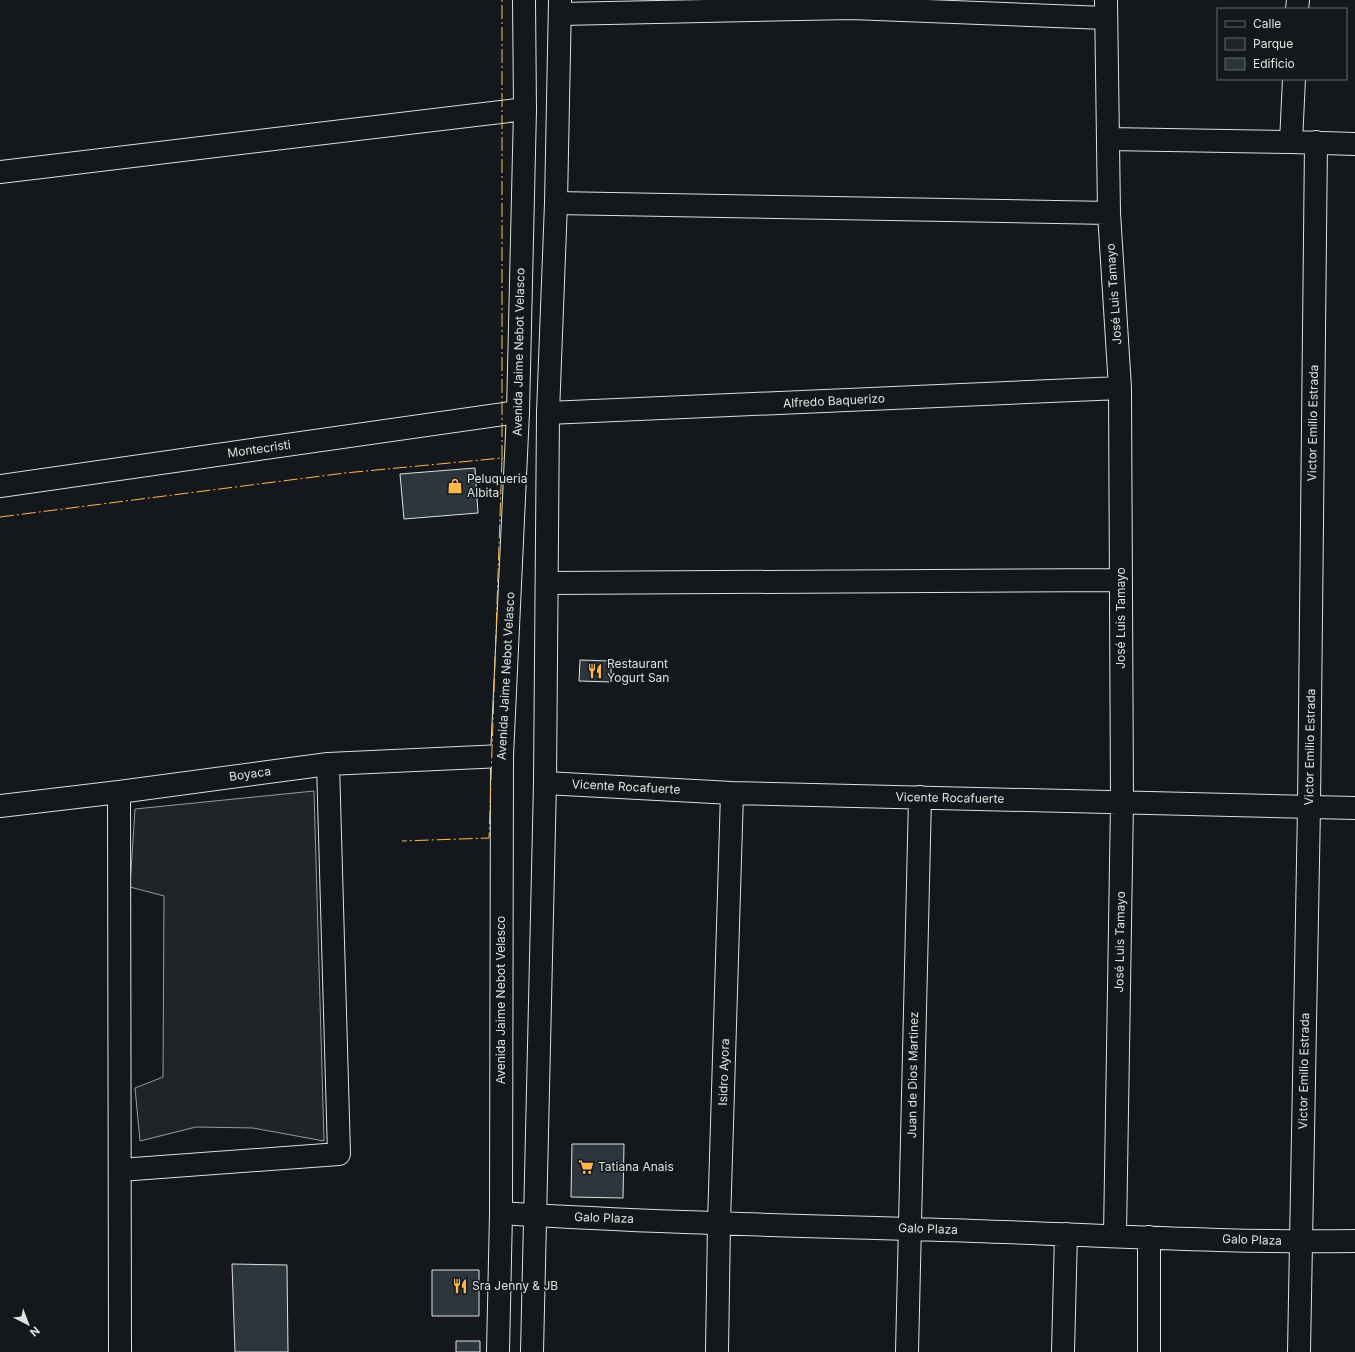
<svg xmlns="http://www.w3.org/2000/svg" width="1355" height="1352" font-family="Inter,sans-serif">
<rect width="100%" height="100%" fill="#14181c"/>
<path fill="#202428" stroke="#939e99" d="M314 791 324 1141 253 1128 196 1127 140 1141 135 1088 163 1077 164 896 130 887 135 809Z"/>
<path fill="#2c363c" stroke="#d8e6dc" d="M475 468 478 513 404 519 400 474Z
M580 660 611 661V682L579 681Z
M572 1144H624L623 1198 571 1197Z
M232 1264 287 1265 288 1352H235Z
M432 1270H479V1316H432Z
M456 1341H480V1352H456Z"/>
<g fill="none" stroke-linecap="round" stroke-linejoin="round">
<g stroke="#d8e6dc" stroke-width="24">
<path id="minor" d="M1106 0 1109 213 1120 388 1122 802 1115 1235
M1297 9 1298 0
M560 14 851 8 1105 18
M1108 139 1291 142 1355 144
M1291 142 1294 79
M0 172 525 109
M556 203 1109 213
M548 413 1120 388
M0 486 518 412
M547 583 1121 580
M545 783 732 793 1355 808
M119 792 120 1352
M0 806 119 792 328 764 502 756
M120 1170 339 1154 328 764
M501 1213C658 1223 816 1226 973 1231 1100 1235 1228 1243 1355 1241
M717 1352 719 1223 732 793
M907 1352 920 797
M1063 1352 1066 1234
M1149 1352V1237
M1299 1352 1309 807 1316 142"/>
</g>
<g stroke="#d8e6dc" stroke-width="24">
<path id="secondary" d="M498 1352 501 1213 502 756 518 412 525 109 524 0
M532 1352 545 783 548 413 556 203 560 0"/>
</g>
<use href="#minor" stroke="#14181c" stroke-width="22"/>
<use href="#secondary" stroke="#14181c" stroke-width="22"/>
<path stroke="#ffb74d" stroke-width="1" stroke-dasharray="14 3 2 3" stroke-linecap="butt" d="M502 459V0
M0 517 345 473 502 458 489 838 402 841"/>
</g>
<defs>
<g id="shop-bare" transform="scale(1.2)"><path d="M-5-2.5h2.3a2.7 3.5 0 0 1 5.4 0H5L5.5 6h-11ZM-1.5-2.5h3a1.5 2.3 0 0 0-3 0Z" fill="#ffb74d" stroke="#14181c" stroke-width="2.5" paint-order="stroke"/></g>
<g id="restaurant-bare" transform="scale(1.2)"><path d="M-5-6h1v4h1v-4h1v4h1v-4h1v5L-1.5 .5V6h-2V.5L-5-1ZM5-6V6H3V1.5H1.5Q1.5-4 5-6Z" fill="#ffb74d" stroke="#14181c" stroke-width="2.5" paint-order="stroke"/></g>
<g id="supermarket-bare" transform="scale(1.2)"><path d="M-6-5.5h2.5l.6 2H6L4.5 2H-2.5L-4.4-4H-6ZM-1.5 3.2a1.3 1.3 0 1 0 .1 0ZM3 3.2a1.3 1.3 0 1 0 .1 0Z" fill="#ffb74d" stroke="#14181c" stroke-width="2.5" paint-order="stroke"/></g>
</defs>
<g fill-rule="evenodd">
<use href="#shop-bare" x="455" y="486"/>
<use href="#restaurant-bare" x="595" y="671"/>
<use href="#supermarket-bare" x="586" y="1167"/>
<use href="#restaurant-bare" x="460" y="1286"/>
</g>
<g text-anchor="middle" stroke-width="3" stroke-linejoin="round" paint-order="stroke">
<g font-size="12" fill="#d8e6dc" stroke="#14181c">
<text transform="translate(1114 294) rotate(-94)" y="4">José Luis Tamayo</text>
<text transform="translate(519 352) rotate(-89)" y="4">Avenida Jaime Nebot Velasco</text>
<text transform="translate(834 401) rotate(-3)" y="4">Alfredo Baquerizo</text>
<text transform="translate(1313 423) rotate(-89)" y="4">Victor Emilio Estrada</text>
<text transform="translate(259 449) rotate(-8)" y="4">Montecristi</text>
<text transform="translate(1121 618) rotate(-90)" y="4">José Luis Tamayo</text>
<text transform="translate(506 676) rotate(-87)" y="4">Avenida Jaime Nebot Velasco</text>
<text transform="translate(1310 747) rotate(-89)" y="4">Victor Emilio Estrada</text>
<text transform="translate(250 774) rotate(-8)" y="4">Boyaca</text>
<text transform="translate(626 787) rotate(3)" y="4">Vicente Rocafuerte</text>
<text transform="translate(950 798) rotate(1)" y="4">Vicente Rocafuerte</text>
<text transform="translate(1120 942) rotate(-89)" y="4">José Luis Tamayo</text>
<text transform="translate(501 1000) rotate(-90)" y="4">Avenida Jaime Nebot Velasco</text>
<text transform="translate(1304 1071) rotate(-89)" y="4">Victor Emilio Estrada</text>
<text transform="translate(724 1072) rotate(-88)" y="4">Isidro Ayora</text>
<text transform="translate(913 1075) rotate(-89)" y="4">Juan de Dios Martinez</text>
<text transform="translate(604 1218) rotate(2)" y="4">Galo Plaza</text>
<text transform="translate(928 1229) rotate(2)" y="4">Galo Plaza</text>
<text transform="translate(1252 1240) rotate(2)" y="4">Galo Plaza</text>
</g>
<g font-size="12" fill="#d8e6dc" stroke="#14181c" text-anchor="start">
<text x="467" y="483">Peluqueria<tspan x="467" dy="14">Albita</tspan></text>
<text x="607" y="668">Restaurant<tspan x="607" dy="14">Yogurt San</tspan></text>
<text x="598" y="1171">Tatiana Anais</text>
<text x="472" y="1290">Sra Jenny &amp; JB</text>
</g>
</g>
<rect x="1217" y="8" width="130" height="72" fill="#14181c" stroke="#626a69"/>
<rect x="1225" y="21" width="20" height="6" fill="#14181c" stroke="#626a69"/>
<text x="1253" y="28" font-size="12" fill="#d8e6dc">Calle</text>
<rect x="1225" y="38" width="20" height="12" fill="#202428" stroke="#626a69"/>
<text x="1253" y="48" font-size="12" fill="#d8e6dc">Parque</text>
<rect x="1225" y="58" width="20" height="12" fill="#2c363c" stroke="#626a69"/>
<text x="1253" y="68" font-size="12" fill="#d8e6dc">Edificio</text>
<g transform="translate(28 1324) rotate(138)" stroke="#14181c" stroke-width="3" paint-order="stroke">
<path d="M0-3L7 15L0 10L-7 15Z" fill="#d8e6dc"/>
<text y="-6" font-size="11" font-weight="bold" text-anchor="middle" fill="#d8e6dc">N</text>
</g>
</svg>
